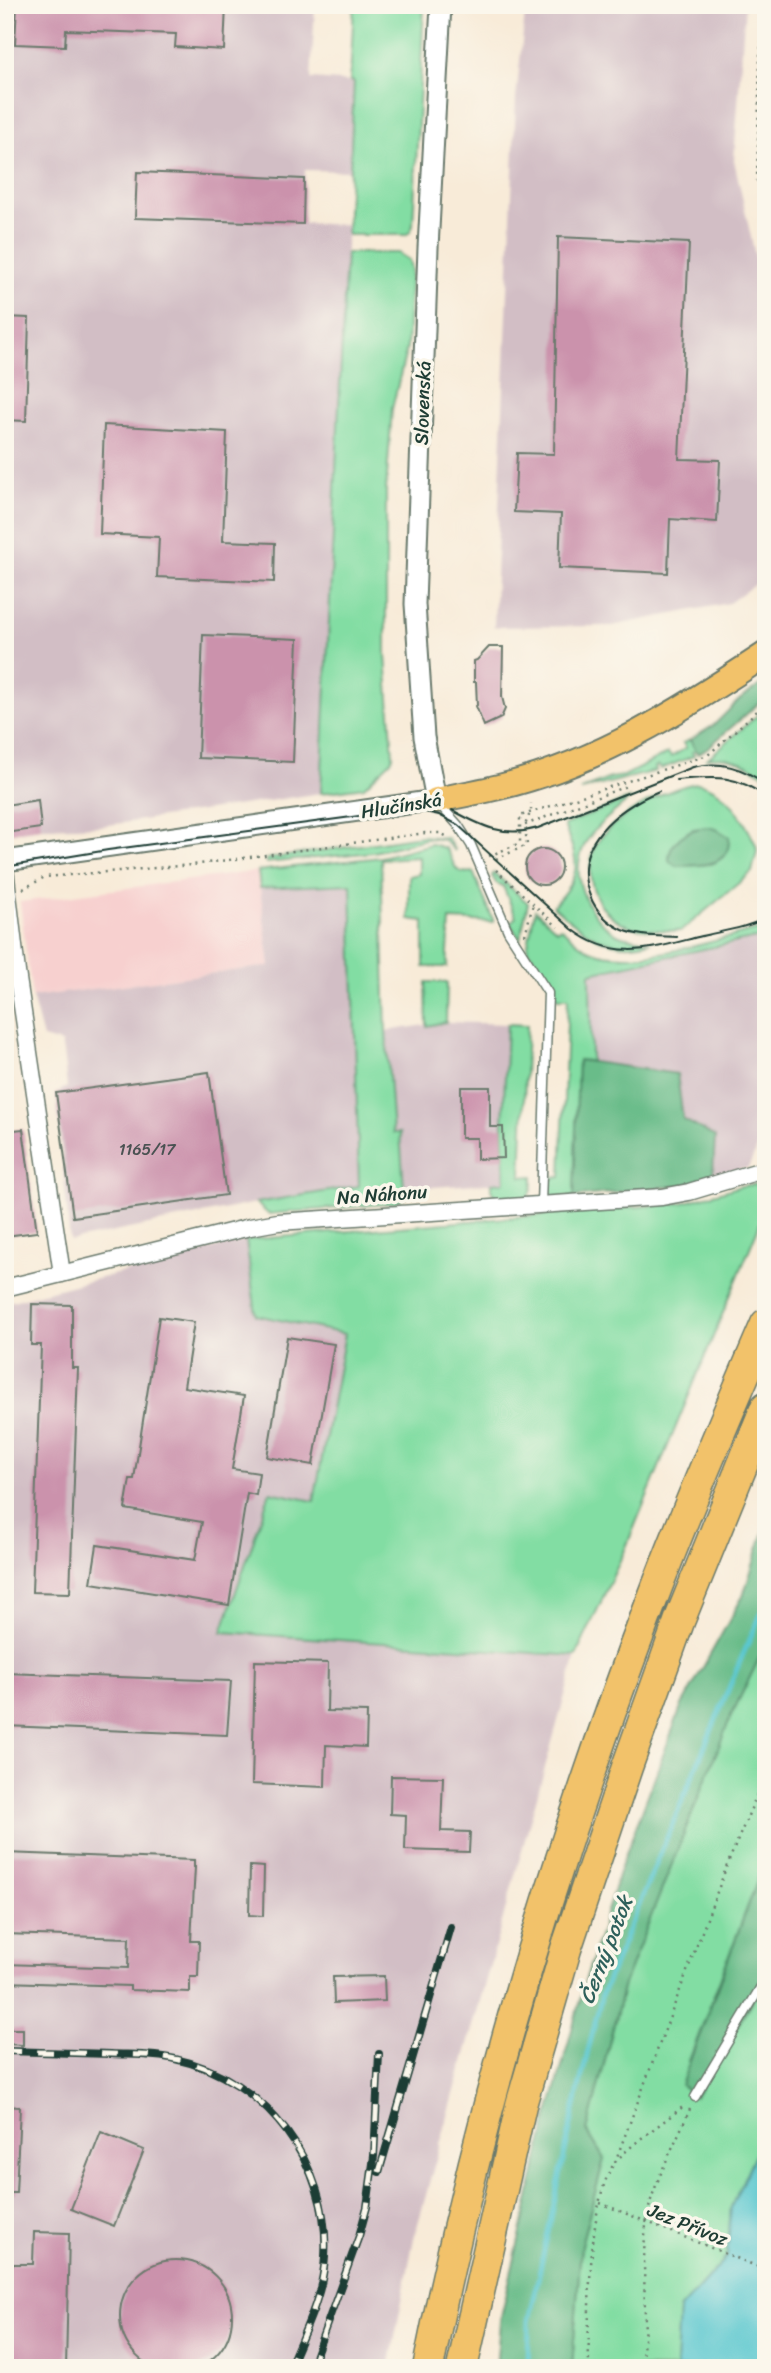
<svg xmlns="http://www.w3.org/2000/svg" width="771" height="2373" font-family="Sriracha,sans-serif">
<rect width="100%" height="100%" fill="#fbf7ec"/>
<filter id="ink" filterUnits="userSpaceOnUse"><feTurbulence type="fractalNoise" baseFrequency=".0143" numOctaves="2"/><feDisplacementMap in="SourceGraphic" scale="14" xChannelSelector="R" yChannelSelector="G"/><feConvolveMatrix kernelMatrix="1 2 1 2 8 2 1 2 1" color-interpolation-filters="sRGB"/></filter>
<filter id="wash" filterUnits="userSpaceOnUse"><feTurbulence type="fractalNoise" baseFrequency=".00686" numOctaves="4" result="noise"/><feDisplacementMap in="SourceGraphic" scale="28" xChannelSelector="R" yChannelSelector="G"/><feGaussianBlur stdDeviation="1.57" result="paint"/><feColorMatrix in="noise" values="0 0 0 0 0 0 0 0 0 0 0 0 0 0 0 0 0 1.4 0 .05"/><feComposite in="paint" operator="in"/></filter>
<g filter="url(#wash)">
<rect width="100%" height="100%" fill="#f8ebd8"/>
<path fill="#f7d0cf" d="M258 871 270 966 32 997 20 902Z"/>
<path fill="#d2bec5" d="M5 5H315L311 79 354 82 350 171 305 170 304 223 347 225 321 793 102 826 41 828 5 833Z
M526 5H745L734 160 762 287 766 297V576L729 603 612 626 494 627 516 98Z
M351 884 359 1186 256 1203 70 1241 56 1093 67 1087 63 1052 61 1043 43 1038 32 997 270 966 260 888Z
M766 936V1128L748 1168 713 1173 715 1137 683 1119 677 1074 591 1061 589 973Z
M446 1022 507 1024 503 1127 505 1182 404 1189 400 1134H393L386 1031Z
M246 1240 256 1315 345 1334 314 1502 222 1632 576 1656 414 2238 389 2368H5V1303Z"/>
<path fill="#82dda3" stroke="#508d6c" stroke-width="2" fill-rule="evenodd" d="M354 5H424L413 225 410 232 405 235H347L354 82 350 81Z
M346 253H398L409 260 411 269 407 347 392 409 386 491V655L393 756 391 761 364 787 321 793Z
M766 708V776C749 764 729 754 708 758Z
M690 740 698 754 695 751 692 752 694 756 661 769 659 766 655 767 656 771 581 790 610 778 624 776 668 753 671 757 686 748 683 743Z
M697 783C728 789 743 818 756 845L757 851 752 872 681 931C665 930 647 931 632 927 616 922 603 911 596 896 588 878 588 855 600 839 616 816 670 787 697 783ZM708 827 716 829 729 837 716 862 711 864 676 866 686 833 693 829Z
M631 798C616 811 595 825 585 844 568 877 588 917 617 934 627 939 639 938 649 942 610 954 580 930 553 906 583 873 579 864 564 825Z
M421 836 447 838 455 851 444 840 430 838 374 852 266 863V859Z
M431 844 445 848C456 860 450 876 473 872L494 922 450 920 447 967H424V921L409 919V876L419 874V857L381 859 386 1031 393 1133H400L404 1188H410L406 1197 395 1203 268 1214 256 1203 359 1186 351 884 260 888 258 871 381 857Z
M494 873 528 903 520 940 510 923 516 917 503 886 496 883 492 876Z
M535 910 557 930 560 927C569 934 579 946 590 950 635 968 710 941 757 930L766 926V936L590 973 591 1061 578 1060 574 1197H554L548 1189 549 1178 561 1177 568 998H557L554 985 527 949Z
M426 982H447L446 1022 427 1026Z
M507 1024 527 1025 521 1177 533 1176C534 1206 520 1199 496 1200L491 1189 492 1183 505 1182 503 1127Z
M766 1183V1209L624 1552 576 1656 222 1632 270 1492 314 1501 345 1334 256 1315 246 1240 682 1203 741 1186Z
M766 1644V1858L688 2063 766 1978V2130L731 2207 727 2257 679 2310 676 2368H572L581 2245 604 2159 587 2131 624 1984 731 1716Z"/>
<path fill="#69bc89" stroke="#447c5e" stroke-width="2" d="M766 681V697L710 746 698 754 690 740 714 725 739 700Z
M708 827 716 829 729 837C731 869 698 865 676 866L669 861C668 841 689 828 708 827Z
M578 1060 677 1074 683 1119 715 1137 713 1173 685 1185 574 1197Z
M766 1525V1644L731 1716 624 1984 587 2131 604 2159 581 2245 572 2368H496L500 2321 546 2125 584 1985 620 1869 682 1705 743 1596Z
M766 1858V1978L695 2097 681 2085Z"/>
<path fill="#5ac7cf" stroke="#3c8282" stroke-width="2" d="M766 2130V2368H676L679 2310 727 2257 731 2207Z"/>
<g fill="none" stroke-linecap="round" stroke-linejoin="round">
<path stroke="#5ac7cf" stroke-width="5" d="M528 2368 529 2321 578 2092 602 1994 741 1659 766 1603"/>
</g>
<g id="blocks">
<path fill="#cb92ac" d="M17 5H226L224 50 175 47 176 34 66 30 65 46 15 44Z
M137 172 304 179 303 224 135 218Z
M558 237 689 243 679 459 720 460 717 522 670 519 668 573 559 568 561 514 514 512 517 453 554 454Z
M5 317 29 318 26 421 5 420Z
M104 425 227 432 223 541 275 543 274 582 157 577 159 537 100 534Z
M203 635 298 639 293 762 198 758Z
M489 647H503L502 697 505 709 501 718 484 726 476 706 477 705 476 682H474V661L477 660Z
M38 800 41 828 5 833V805Z
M525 867a18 18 0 1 1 36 0a18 18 0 1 1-36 0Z
M209 1072 226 1195 73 1217 56 1093Z
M461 1087H490V1127H503L504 1158 477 1159V1138H461Z
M23 1129 37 1232 5 1236V1131Z
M32 1304 72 1305V1368H78L70 1593 32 1592 41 1345H31Z
M159 1317 194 1322 184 1387 244 1396 232 1469 259 1473 256 1495 247 1493 229 1605 91 1583 97 1545 195 1560 202 1522 125 1509 130 1479H134Z
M287 1337 334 1344 313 1465 267 1457Z
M255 1661 328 1663 327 1711 367 1712 366 1747 326 1745 325 1787 252 1784Z
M5 1673 231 1681 227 1735 5 1726Z
M391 1776 443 1777 441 1831 470 1832 469 1852 405 1850 406 1815 390 1814Z
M5 1853 194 1860V1867H195L191 1941H199L198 1977H190V1992L130 1990V1986L5 1982V1964L128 1968 129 1938 5 1934Z
M250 1866 264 1867 263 1916 249 1915Z
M384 1976 385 2001 334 2003 333 1977Z
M5 2029H23V2045L5 2044Z
M5 2106 20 2107 16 2193H5Z
M101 2132 144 2150 114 2226 71 2209Z
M34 2232 69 2233 66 2368H5V2264H33Z
M120 2316a56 56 0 1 1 112 0a56 56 0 1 1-112 0Z"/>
</g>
</g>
<g filter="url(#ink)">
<use href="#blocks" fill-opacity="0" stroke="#6b7a6d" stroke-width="2"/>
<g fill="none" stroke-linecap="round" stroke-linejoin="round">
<g stroke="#6b7a6d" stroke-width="11">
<path id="service" d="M440 805 458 825 471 845 508 931 548 993 541 1204
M759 1171 766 1157
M695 2097 766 1978"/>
</g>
<g stroke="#6b7a6d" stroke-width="19">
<path id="minor" d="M5 868 17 972 62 1274
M5 1288 250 1227 278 1222 662 1197 689 1192 759 1171 766 1174"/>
</g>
<g stroke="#6b7a6d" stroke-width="23">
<path id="tertiary" d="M5 861 436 800 424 737 415 604 428 248 441 5"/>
</g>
<g stroke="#6b7a6d" stroke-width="28">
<path id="primary" d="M436 800C457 796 478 792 499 787 597 764 683 709 766 654"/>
</g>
<g stroke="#6b7a6d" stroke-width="33">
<path id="motorway" d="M428 2368C480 2106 557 1849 652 1600 687 1507 727 1415 766 1324
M462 2368 521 2105 566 1949 627 1767 680 1619 766 1407"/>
</g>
<path stroke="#6b7a6d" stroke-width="2.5" stroke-dasharray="2 5" stroke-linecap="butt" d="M764 5 760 55 757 180 766 218
M525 825 629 785
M489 856 520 843V816L708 755 766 703
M496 859 527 845 525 825 531 811V803
M496 870 558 927
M23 889 45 877 192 865 425 833H440L450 838
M525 935 533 904
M615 2162 728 1863 766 1773
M589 2368C588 2323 587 2193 617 2160 635 2141 664 2122 685 2105
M640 2368C652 2313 636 2253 651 2200 660 2171 678 2137 690 2109"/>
<use href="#service" stroke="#fff" stroke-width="8"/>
<use href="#minor" stroke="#fff" stroke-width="16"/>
<use href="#tertiary" stroke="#fff" stroke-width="19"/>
<use href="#primary" stroke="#f2c26a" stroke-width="24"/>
<use href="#motorway" stroke="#f2c26a" stroke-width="30"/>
<path stroke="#1f3d34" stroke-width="2" d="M676 780C713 777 734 773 766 797
M659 791C618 808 569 845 590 896 596 911 608 923 623 930 640 937 660 936 677 937
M452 810C481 826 504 838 538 828L693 767C720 760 743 768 766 784
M5 867 108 850 411 809 439 815 458 825 572 929C616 963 653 948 702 936 723 931 746 928 766 918"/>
<g stroke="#1f3d34" stroke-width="8">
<path id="rail" d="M5 2051C41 2052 76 2053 111 2054 132 2055 154 2054 175 2059 265 2078 331 2165 325 2257 323 2296 304 2332 289 2368
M379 2172 451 1927
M311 2368 359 2236 367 2207 374 2156 379 2054"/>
</g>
<use href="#rail" stroke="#fbf7ec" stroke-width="5" stroke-dasharray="16" stroke-linecap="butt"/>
<path stroke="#6b7a6d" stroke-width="2.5" stroke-dasharray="2 5" stroke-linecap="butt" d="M600 2203 766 2270"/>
</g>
</g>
<g text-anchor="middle" stroke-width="7" stroke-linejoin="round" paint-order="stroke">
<g font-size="16" fill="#4a5252">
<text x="147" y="1155">1165/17</text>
</g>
<g font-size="19" fill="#1f3d34" stroke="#fbf7ec">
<text transform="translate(422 403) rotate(-88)" y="7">Slovenská</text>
<text transform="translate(401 805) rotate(-9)" y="7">Hlučínská</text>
<text transform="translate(382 1194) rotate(-4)" y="7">Na Náhonu</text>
<text transform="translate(688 2224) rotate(22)" y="7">Jez Přívoz</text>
</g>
<g font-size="21" font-style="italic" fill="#2e605b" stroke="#fbf7ec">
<text transform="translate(606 1950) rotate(-69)" y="7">Černý potok</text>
</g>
</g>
<rect width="771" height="2373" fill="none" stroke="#fbf7ec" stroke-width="28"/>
</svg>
